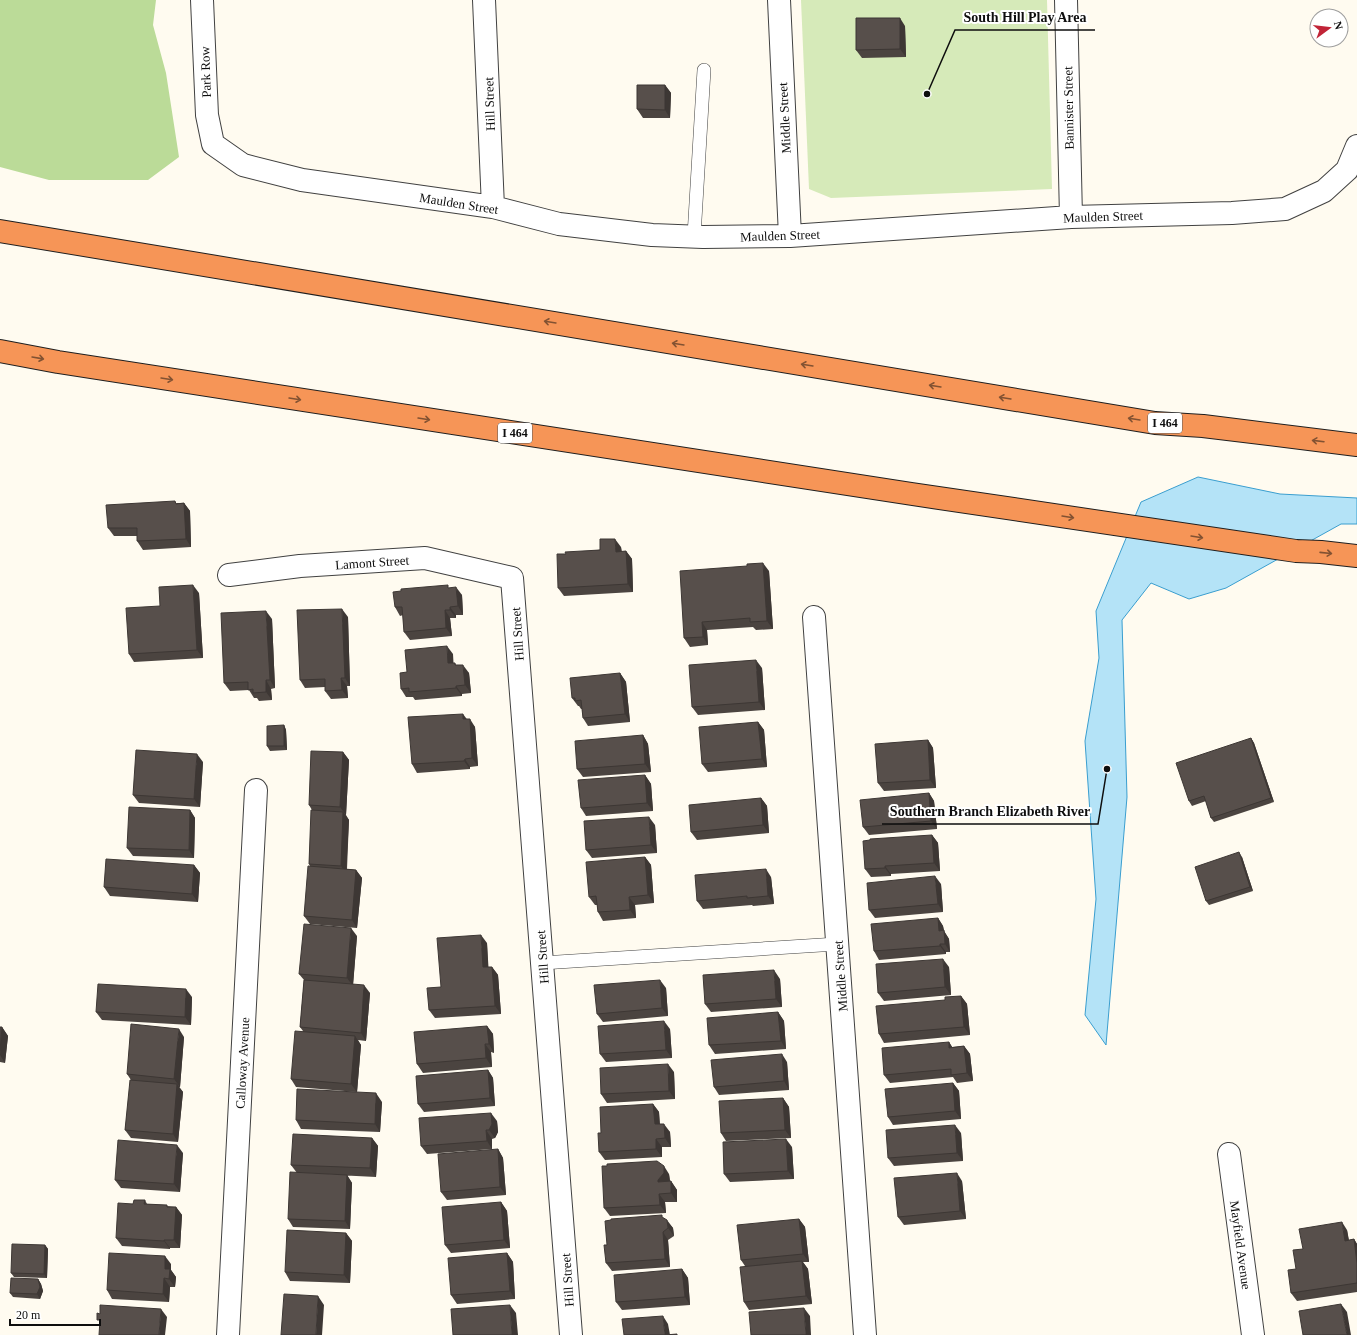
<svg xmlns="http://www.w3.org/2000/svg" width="1357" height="1335" font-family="'Times New Roman',serif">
<rect width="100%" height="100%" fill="#fffbf0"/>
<path fill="#d6eab9" d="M801 0H1047L1052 189 831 198 809 189Z"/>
<path fill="#bbdb98" d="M0 0H156L153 25 166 73 179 157 148 180H49L0 167Z"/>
<path fill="#b4e3f7" stroke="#3a9ecf" d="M1198 477 1280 494 1357 498V524H1341L1226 588 1189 599 1151 583 1122 620 1127 797 1106 1045 1085 1015 1096 899 1085 741 1099 658 1096 611 1141 502Z"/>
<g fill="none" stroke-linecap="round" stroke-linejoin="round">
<g stroke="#414141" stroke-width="14">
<path id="service" d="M694 236 704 70
M542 963 837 944"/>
</g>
<g stroke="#414141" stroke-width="24">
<path id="minor" d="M202 0 207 115 213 144 243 165 302 180 493 207 559 224 652 235 703 237 790 236 1071 217 1232 213 1285 209 1324 191 1347 170 1357 146
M484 0 493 207
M779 0 790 236
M1066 0 1071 217
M229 575 300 566 425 558 512 578 571 1335
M814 617 865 1335
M1229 1154 1253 1335
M228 1335 256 790"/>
</g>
<g stroke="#1f1f1f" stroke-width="24">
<path id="motorway" d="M0 231 1155 423 1203 426 1357 445
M0 351 58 362 912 494 1296 551 1321 552 1357 556"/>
</g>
<use href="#service" stroke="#fff" stroke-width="13"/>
<use href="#minor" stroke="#fff" stroke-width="22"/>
<use href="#motorway" stroke="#f69557" stroke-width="22"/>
</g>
<path fill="#4b4440" d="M905 26 906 57 862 58 856 50Z
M665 85 671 93 670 118H643L637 109Z
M177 503H184L190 511 191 547 143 550 137 541V536H114L108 528Z
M621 547 622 552 626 551 632 559 633 592 564 596 558 588 566 554Z
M747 566 769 571 773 629 756 630 753 627 707 630 708 645 690 647 684 638Z
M450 588 462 595 463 615H456V618H450L452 636 410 640 404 632 403 615 400 616 395 607Z
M199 593 203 658 134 662 129 654 160 606Z
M348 617 350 686H347L348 698 331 699 325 691V687L305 688 300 680Z
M272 619 275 688 271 689 272 700 259 701 257 698H254L249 690 230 691 224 683Z
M453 654V663H455L456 665 469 673 471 693 462 694V696L415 700 413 697H406L401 689 407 672Z
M762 668 765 710 698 715 692 707Z
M620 673 626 682 630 722 588 726 583 718 582 709H581L579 706H578L572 698Z
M467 719 475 727 478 766 470 767V769L417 773 412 764Z
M758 722 764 730 767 767 708 772 702 764Z
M284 725 286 730 287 750 270 751 267 746Z
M643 735 648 744 651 772 583 777 577 769Z
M1251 738 1254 743 1274 802 1214 822 1211 818 1206 801 1192 806 1189 801Z
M928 740 933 748 936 788 884 791 878 783Z
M343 752 349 760 346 815 349 820 347 869 356 870 362 878 357 928 310 924 304 916 310 866 309 864 312 810 309 805Z
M203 762 200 807 139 803 133 795Z
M645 775 651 784 653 811 586 816 581 808Z
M929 793 934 801 937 829 869 835 863 827Z
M761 798 767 806 769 833 697 840 691 832Z
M190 810 195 818 194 858 133 856 127 848Z
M655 825 657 853 592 858 586 850Z
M932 835 938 843 940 871 891 874V876L871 877 865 869Z
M645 857 651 865 654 903 635 905 636 918 603 921 598 912 597 905H595L589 897Z
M1242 857 1253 891 1209 905 1206 901Z
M194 865 200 873 198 902 110 896 104 887Z
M771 877 774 904 753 906 752 905 703 909 697 901Z
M941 884 943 912 875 918 869 910Z
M938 918 943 926 944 931 949 939 950 952H946V954L879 960 874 951Z
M357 936 353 984 370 993 366 1041 358 1040 361 1045 357 1092 296 1087 291 1079 303 1031 300 1027 304 980 299 974Z
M487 943 488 967H492L498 975 501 1014 435 1018 429 1010 441 987Z
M949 967 951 995 884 1001 878 993Z
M780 979 782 1007 711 1012 705 1004Z
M666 988 668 1016 603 1022 597 1014Z
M961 996 967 1004 970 1035 884 1043 879 1034 945 1000Z
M192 997 191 1025 102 1020 96 1012Z
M778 1012 784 1021 786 1049 715 1054 709 1045Z
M487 1026 493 1034 494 1053 491 1052 492 1067 423 1073 417 1064Z
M0 1027H2L8 1036 5 1063 0 1062Z
M670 1029 672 1058 606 1062 600 1054Z
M184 1037 180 1087H179L183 1092 178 1142 131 1138 125 1130 131 1080 127 1074Z
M949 1042 952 1047 964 1046 970 1054 973 1081 957 1083 953 1077 890 1083 884 1075Z
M787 1062 789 1090 719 1095 714 1087Z
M488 1070 493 1078 495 1106 424 1112 418 1104Z
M674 1072 675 1099 607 1103 601 1094Z
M953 1083 959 1091 961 1119 893 1125 888 1117Z
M783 1098 789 1107 791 1138 726 1141 721 1133Z
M382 1102 380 1132 301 1129 296 1120Z
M653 1104 659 1112 660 1124 670 1132 671 1147H662V1157L605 1160 599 1152 601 1133Z
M497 1121 498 1132 495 1138 492 1139V1149L427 1154 421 1146Z
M961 1133 963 1161 894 1166 888 1158Z
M372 1138 378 1146 376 1177 297 1173 291 1165Z
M792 1147 794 1179 730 1182 724 1174Z
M498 1149 503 1158 506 1195 447 1200 441 1192Z
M183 1153 180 1192 121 1188 115 1180Z
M669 1174 670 1182 671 1181 677 1190V1202H665L666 1213 610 1216 604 1208Z
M347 1175 352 1183 350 1229 293 1227 288 1219Z
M962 1181 966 1219 904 1225 898 1217Z
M145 1200 147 1204 176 1207 182 1215 180 1248H170V1249L122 1246 116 1238 133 1204Z
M501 1202 507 1211 510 1248 451 1253 445 1245Z
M664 1218 673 1228 674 1236 668 1240 670 1267 612 1271 606 1263 607 1245Z
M799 1219 805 1227 809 1262H803L808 1269 812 1304 749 1310 744 1302 745 1266 741 1260Z
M1347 1230 1349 1240 1354 1239 1357 1244V1292L1297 1301 1291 1293 1296 1269 1303 1249Z
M346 1233 352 1241 350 1283 290 1281 285 1272Z
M45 1245 48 1249 47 1278 14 1277 11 1273Z
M507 1253 513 1262 515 1299 457 1304 451 1295Z
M171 1264V1270L176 1277 175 1287H170L169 1302 112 1299 107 1290Z
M682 1269 688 1278 690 1305 622 1310 616 1302Z
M38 1279 41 1284 43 1291 40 1299 13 1297 10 1293Z"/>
<path fill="#3d3734" d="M900 18 905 26 906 57 900 49Z
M665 85 671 93 670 118 665 110Z
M184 503 190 511 191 547 186 539Z
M615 539 621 547 622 560 616 552Z
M626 551 632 559 633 592 628 584Z
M763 563 769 571 773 629 767 621Z
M193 585 199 593 203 658 197 650Z
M456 587 462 595 463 615 458 606Z
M450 607 456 615V618L450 610Z
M342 609 348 617 350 686 345 678Z
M445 610 450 618 452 636 446 628Z
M266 611 272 619 275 688 270 680Z
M702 622 707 630 708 645 703 637Z
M447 646 453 654 454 672 448 663Z
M756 660 762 668 765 710 759 702Z
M463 665 469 673 471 693 465 685Z
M620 673 626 682 630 722 625 714Z
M341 678 347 686 348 698 342 690Z
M266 680 271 689 272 700 266 692Z
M456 686 462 694V696L456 688Z
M463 714 469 722 463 719Z
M470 719 475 727 478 766 472 758Z
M758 722 764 730 767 767 762 759Z
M284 725 286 730 287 750 284 746Z
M643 735 648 744 651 772 645 764Z
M1251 738 1254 743 1274 802 1271 798Z
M928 740 933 748 936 788 930 780Z
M343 752 349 760 346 815 340 807Z
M197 754 203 762 200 807 194 799Z
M465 759 470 767V769L464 761Z
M645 775 651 784 653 811 647 803Z
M929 793 934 801 937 829 931 821Z
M761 798 767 806 769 833 763 825Z
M190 810 195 818 194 858 189 850Z
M343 812 349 820 346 874 341 866Z
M649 817 655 825 657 853 651 845Z
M932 835 938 843 940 871 934 863Z
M1239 852 1242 857 1253 891 1250 887Z
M645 857 651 865 654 903 648 895Z
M194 865 200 873 198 902 192 894Z
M885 866 891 874V876L885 868Z
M766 869 771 877 774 904 768 896Z
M356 870 362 878 357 928 352 920Z
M935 876 941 884 943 912 938 904Z
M629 897 635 905 636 918 630 910Z
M938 918 943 926 944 931 949 939 950 952 945 944 939 931Z
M351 928 357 936 353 986 347 978Z
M481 935 487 943 489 976 483 967Z
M940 944 946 952V954L940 946Z
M943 959 949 967 951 995 945 987Z
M492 967 498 975 501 1014 495 1006Z
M774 970 780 979 782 1007 776 999Z
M660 980 666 988 668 1016 662 1008Z
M364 985 370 993 366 1041 361 1033Z
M186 989 192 997 191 1025 185 1017Z
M961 996 967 1004 970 1035 964 1027Z
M778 1012 784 1021 786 1049 781 1041Z
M664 1021 670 1029 672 1058 666 1050Z
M487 1026 493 1034 494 1053 489 1044Z
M2 1027 8 1036 5 1063 0 1055Z
M179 1029 184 1037 180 1087 174 1079Z
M355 1036 361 1045 357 1092 351 1084Z
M949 1042 954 1050 949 1048Z
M485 1044 491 1052 492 1067 486 1058Z
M964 1046 970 1054 973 1081 967 1073Z
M782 1054 787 1062 789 1090 784 1081Z
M668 1064 674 1072 675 1099 669 1091Z
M488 1070 493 1078 495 1106 490 1098Z
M953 1083 959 1091 961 1119 955 1111Z
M177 1084 183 1092 178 1142 173 1134Z
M376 1093 382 1102 380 1132 375 1124Z
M783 1098 789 1107 791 1138 785 1130Z
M653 1104 659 1112 660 1133 655 1124Z
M491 1113 497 1121 498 1132 495 1138 489 1130Z
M664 1124 670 1132 671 1147 665 1138Z
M955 1125 961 1133 963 1161 957 1153Z
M486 1130 492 1139V1149L487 1141Z
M372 1138 378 1146 376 1177 370 1168Z
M656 1139 662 1147V1157L656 1149Z
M786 1139 792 1147 794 1179 788 1171Z
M177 1145 183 1153 180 1192 174 1184Z
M498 1149 503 1158 506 1195 500 1187Z
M664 1166 669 1174 670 1181 658 1182V1180Z
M957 1173 962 1181 966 1219 960 1211Z
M347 1175 352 1183 350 1229 345 1221Z
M671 1181 677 1190V1202L671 1193Z
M659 1194 665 1202 666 1213 660 1205Z
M501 1202 507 1211 510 1248 504 1240Z
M176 1207 182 1215 180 1248 174 1240Z
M799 1219 805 1227 809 1262 803 1254Z
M667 1220 673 1228 674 1236 668 1228Z
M1342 1222 1347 1230 1350 1249 1345 1241Z
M663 1232 668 1240 670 1267 665 1259Z
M346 1233 352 1241 350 1283 344 1275Z
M1354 1239 1357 1244V1263Z
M164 1240 170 1248V1249L164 1241Z
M45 1245 48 1249 47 1278 44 1274Z
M507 1253 513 1262 515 1299 510 1291Z
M165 1256 171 1264V1270L176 1277 175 1287 169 1279 165 1269Z
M802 1261 808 1269 812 1304 806 1296Z
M682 1269 688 1278 690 1305 685 1297Z
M164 1278 170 1287 169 1302 163 1294Z
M38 1279 41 1284 43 1291 40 1299 37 1294Z
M318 1296 324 1305 322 1335H316Z
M1341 1304 1347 1312 1351 1335H1347Z
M510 1305 516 1313 518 1335H512Z
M804 1308 810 1316 811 1335H806Z
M161 1309 167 1317 165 1335H159Z
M663 1316 668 1324 670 1335H665Z"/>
<path fill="#574f4b" stroke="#3d3734" d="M856 18H900V49L856 50Z
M637 85H665V110L637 109Z
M175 501 176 504 184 503 186 539 137 541V528H108L106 505Z
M600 539H615L616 552 626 551 628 584 558 588 557 554H566L565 552 600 550Z
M763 563 767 621 750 622V618L702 622 703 637 684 638 680 571 747 566V564Z
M193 585 197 650 129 654 126 608 160 606 159 587Z
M448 585V588L456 587 458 606 450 607V610H445L446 628 404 632 402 607H395L393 592 401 591V589Z
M342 609 345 678H341L342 690 325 691V679L300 680 297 610Z
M266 611 270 680H266V692L253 693V689L248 690V682L224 683 221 613Z
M447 646 448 663H455V665H463L465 685 456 686V688L409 692V688L401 689 400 673 407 672 405 650Z
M756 660 759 702 692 707 689 665Z
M620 673 625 714 583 718 581 700 575 701V698H572L570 678Z
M463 714V719H470L472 758 465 759 464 761 412 764 408 717Z
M758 722 762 759 702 764 699 727Z
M284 725V746H267V726Z
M643 735 645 764 577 769 575 741Z
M1251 738 1271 798 1211 818 1204 796 1189 801 1176 763Z
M928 740 930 780 878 783 875 744Z
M136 750 197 754 194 799 133 795Z
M311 751 343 752 340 807 309 805Z
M645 775 647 803 581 808 578 780Z
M929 793 931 821 863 827 860 800Z
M761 798 763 825 691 832 689 805Z
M129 807 190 810 189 850 127 848Z
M311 810 343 812 341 866 309 864Z
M649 817 651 845 586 850 584 821Z
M932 835 934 863 885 866V868L865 869 863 841 870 840V839Z
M1239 852 1250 887 1206 901 1195 867Z
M645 857 648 895 629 897 630 910 598 912 596 896 589 897 586 862Z
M106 859 194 865 192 894 104 887Z
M308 866 356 870 352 920 304 916Z
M766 869 768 896 747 898V896L697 901 695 875Z
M935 876 938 904 869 910 867 883Z
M938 918 939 931 944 930 945 944H940V946L874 951 871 924Z
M304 924 351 928 347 978 299 974Z
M481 935 483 967H492L495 1006 429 1010 427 988 441 987 437 938Z
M943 959 945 987 878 993 876 964Z
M774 970 776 999 705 1004 703 975Z
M304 980 364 985 361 1033 300 1027Z
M660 980 662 1008 597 1014 594 985Z
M98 984 186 989 185 1017 96 1012Z
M961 996 964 1027 879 1034 876 1006 945 1000V997Z
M778 1012 781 1041 709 1045 707 1018Z
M664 1021 666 1050 600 1054 598 1026Z
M131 1024 179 1029 174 1079 127 1074Z
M487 1026 489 1044H485L486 1058 417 1064 414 1032Z
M0 1027H2L0 1051Z
M295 1031 355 1036 351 1084 291 1079Z
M949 1042V1048L964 1046 967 1073 951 1075V1069L884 1075 882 1048Z
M782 1054 784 1081 714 1087 711 1060Z
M668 1064 669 1091 601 1094 600 1068Z
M488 1070 490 1098 418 1104 416 1076Z
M130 1080 177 1084 173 1134 125 1130Z
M953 1083 955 1111 888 1117 885 1089Z
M297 1089 376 1093 375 1124 296 1120Z
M783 1098 785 1130 721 1133 719 1101Z
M653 1104 655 1124H664L665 1138 656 1139V1149L599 1152 598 1133H601L600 1107Z
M491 1113 492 1124 489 1130H486L487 1141 421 1146 419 1118Z
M955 1125 957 1153 888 1158 886 1130Z
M293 1134 372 1138 370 1168 291 1165Z
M786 1139 788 1171 724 1174 723 1142Z
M118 1140 177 1145 174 1184 115 1180Z
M498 1149 500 1187 441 1192 438 1154Z
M657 1161 664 1166V1173L658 1180V1182L671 1181V1193L659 1194 660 1205 604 1208 602 1166H607V1164Z
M290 1172 347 1175 345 1221 288 1219Z
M957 1173 960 1211 898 1217 894 1178Z
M134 1200H145L144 1204 167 1205V1207H176L174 1240H164V1241L116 1238 118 1203 133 1204Z
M501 1202 504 1240 445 1245 442 1207Z
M662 1215V1217L667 1220 668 1228 663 1232 665 1259 606 1263 604 1245H607L605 1221 611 1220V1219Z
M799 1219 803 1254 741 1260 737 1225Z
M1342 1222 1345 1241 1354 1239 1357 1263V1283L1291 1293 1288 1270 1296 1269 1293 1250 1303 1249 1299 1229Z
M287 1230 346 1233 344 1275 285 1272Z
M12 1244 45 1245 44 1274 11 1273Z
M109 1253 165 1256V1269H170L169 1279 164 1278 163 1294 107 1290Z
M507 1253 510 1291 451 1295 448 1258Z
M802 1261 806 1296 744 1302 740 1267Z
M682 1269 685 1297 616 1302 614 1275Z
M11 1278 38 1279 40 1287 37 1294 10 1293Z
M284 1294 318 1296 316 1335H281Z
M1341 1304 1347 1335H1303L1299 1311Z
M100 1305 161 1309 159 1335H99L100 1320H97V1313L100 1314Z
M510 1305 512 1335H453L451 1309Z
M804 1308 806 1335H751L749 1312Z
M663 1316 665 1335 677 1334V1335H624L622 1319Z"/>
<defs><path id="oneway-shaft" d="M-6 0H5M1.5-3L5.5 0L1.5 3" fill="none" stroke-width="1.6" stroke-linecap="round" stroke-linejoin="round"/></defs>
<g stroke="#825232">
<use href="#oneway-shaft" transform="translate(550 322) rotate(-171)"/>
<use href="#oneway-shaft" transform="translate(678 344) rotate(-171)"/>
<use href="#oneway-shaft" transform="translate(38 358) rotate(10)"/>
<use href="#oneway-shaft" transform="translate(807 365) rotate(-171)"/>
<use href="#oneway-shaft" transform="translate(167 379) rotate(9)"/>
<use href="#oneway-shaft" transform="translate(935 386) rotate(-171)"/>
<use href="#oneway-shaft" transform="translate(1005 398) rotate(-171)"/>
<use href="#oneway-shaft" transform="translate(295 399) rotate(9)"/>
<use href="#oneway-shaft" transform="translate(424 419) rotate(9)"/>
<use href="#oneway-shaft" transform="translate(1134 419) rotate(-171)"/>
<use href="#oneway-shaft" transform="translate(1318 441) rotate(-173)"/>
<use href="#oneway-shaft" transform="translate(1068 517) rotate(9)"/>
<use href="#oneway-shaft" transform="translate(1197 537) rotate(9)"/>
<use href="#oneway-shaft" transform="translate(1326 553) rotate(6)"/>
</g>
<g text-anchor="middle" stroke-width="4" stroke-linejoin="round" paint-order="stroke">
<g fill="#fff" stroke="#565656" stroke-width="1">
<rect x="1148" y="413" width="34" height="20" rx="3"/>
<rect x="498" y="423" width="34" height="20" rx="3"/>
</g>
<g font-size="12" font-weight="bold" fill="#0e0e0e">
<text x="1165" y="427">I 464</text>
<text x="515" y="437">I 464</text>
</g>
<g font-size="13" fill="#0e0e0e" stroke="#fff">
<text transform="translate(205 72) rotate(-92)" y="5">Park Row</text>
<text transform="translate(489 104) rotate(-92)" y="5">Hill Street</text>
<text transform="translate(1068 108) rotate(-91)" y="5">Bannister Street</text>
<text transform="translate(784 118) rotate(-93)" y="5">Middle Street</text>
<text transform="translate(459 203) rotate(9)" y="5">Maulden Street</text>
<text transform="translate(1103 216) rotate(-2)" y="5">Maulden Street</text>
<text transform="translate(780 235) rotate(-2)" y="5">Maulden Street</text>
<text transform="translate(372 562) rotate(-4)" y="5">Lamont Street</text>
<text transform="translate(517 634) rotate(-94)" y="5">Hill Street</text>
<text transform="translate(542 957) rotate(-94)" y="5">Hill Street</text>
<text transform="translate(840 976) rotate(-94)" y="5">Middle Street</text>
<text transform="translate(242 1063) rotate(-87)" y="5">Calloway Avenue</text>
<text transform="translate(1241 1245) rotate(82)" y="5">Mayfield Avenue</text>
<text transform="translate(567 1280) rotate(-94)" y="5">Hill Street</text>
</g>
</g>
<path fill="none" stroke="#0e0e0e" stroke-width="1.5" d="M927 94L955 30H1095M1107 769L1098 824H882"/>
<g fill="#0e0e0e" stroke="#fff" stroke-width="1.5">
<circle cx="927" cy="94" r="4"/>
<circle cx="1107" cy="769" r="4"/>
</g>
<g font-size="14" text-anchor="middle" font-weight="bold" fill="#0e0e0e" stroke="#fff" stroke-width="4" stroke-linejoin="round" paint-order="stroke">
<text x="1025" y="22">South Hill Play Area</text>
<text x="990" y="816">Southern Branch Elizabeth River</text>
</g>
<g transform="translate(1329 28) rotate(75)"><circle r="19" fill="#ffffff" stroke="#9f9f9f"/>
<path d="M0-3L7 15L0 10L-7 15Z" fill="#c12437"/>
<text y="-6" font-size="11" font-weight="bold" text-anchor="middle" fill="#0e0e0e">N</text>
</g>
<path d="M10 1319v6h90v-6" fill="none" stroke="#0e0e0e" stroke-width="2"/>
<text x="16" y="1319" font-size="12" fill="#0e0e0e" stroke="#ffffff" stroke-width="3" paint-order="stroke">20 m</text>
</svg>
